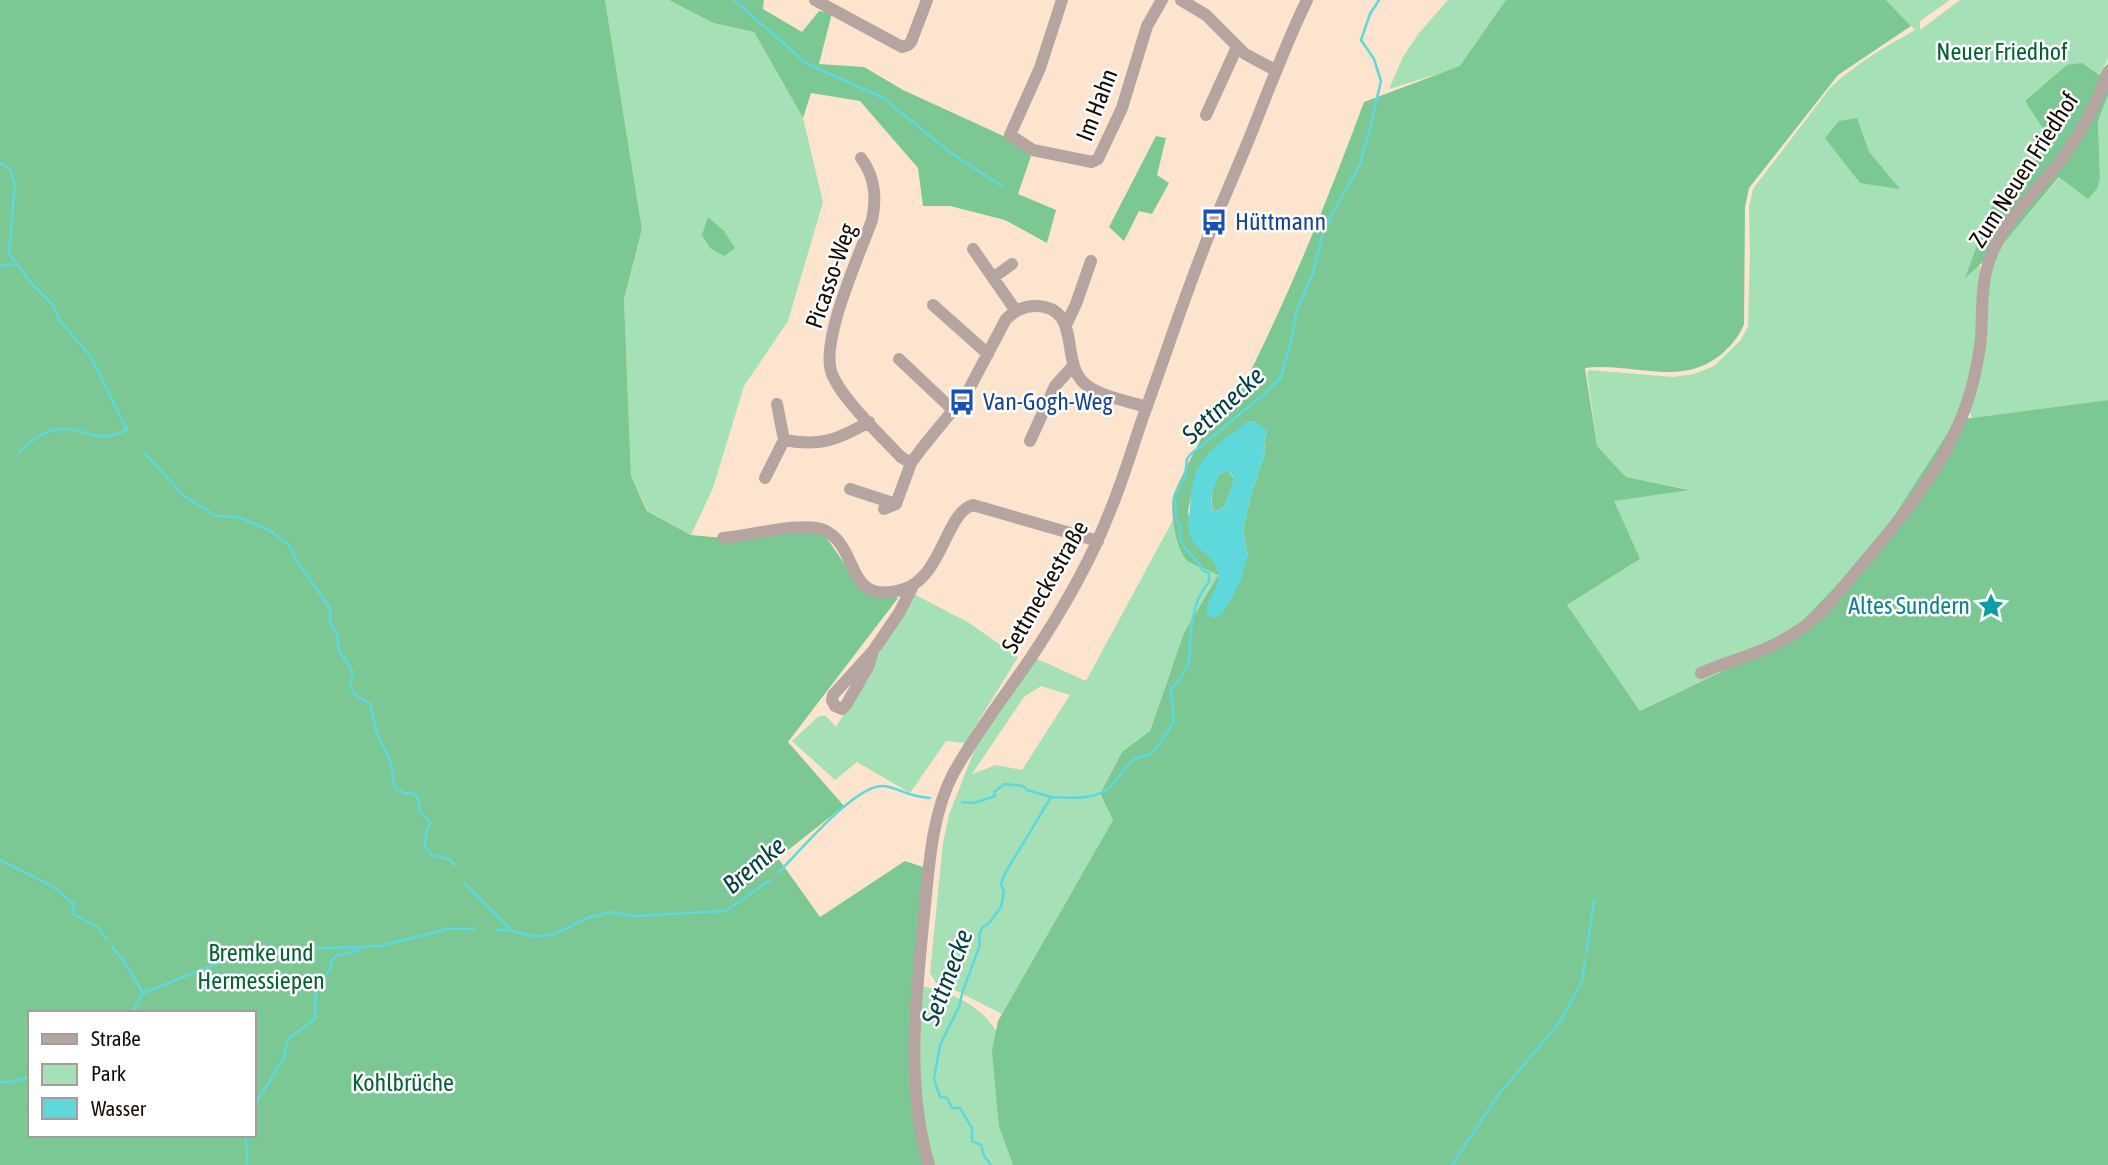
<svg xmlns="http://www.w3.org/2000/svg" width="2108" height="1165" font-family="'Asap Condensed',sans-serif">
<rect width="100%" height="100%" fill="#fce4cf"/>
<path fill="#a5e0b6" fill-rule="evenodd" d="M605 0H669L713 23 754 32 803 118 823 202 788 321 744 386 713 488 691 535 648 511 631 476 624 299 642 229Z
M1448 0H1507L1461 67 1389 89 1403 57 1419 33Z
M1886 0H1950L1920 21V30L1960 0H2108V58L2105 65 2054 145 2021 173 1967 276 1980 264V289L1973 363 1956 420 1876 544 1781 643 1640 711 1567 605 1640 559 1613 501 1686 489 1626 477 1597 446 1587 372 1590 370 1673 377 1694 374 1714 366 1740 341 1748 327 1750 252 1749 207 1753 189 1830 88C1855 64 1885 47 1915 30Z
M2108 95V400L1972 418 1969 409 1989 268 1995 251 2005 242 2060 177 2100 178 2098 121Z
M1173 520 1181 551 1218 575 1184 633 1150 731 1122 752 1100 794 1095 793 1094 795H1100L1113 820 1002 1014 953 989 941 985 936 983 930 973 943 843 949 815 981 733 1035 658 1086 681ZM1041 686 1070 695 1022 770 996 765 972 774 1024 697Z
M914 594 969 623 1018 657 965 743 946 741 910 793 857 762 835 780 792 741 819 716H826L836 727Z
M922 986C954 994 979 1004 997 1032L999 1127 1013 1165H933C916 1107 920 1045 922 986Z"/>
<path fill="#7bc894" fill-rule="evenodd" d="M0 0H605L642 229 624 299 631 476 647 511 691 535 723 538 799 532 824 534 861 588 898 598 788 742 844 806 778 858 820 917 905 861 929 869 911 1009 927 1165H0ZM30 1013H254V1135H30Z
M669 0H764L763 9 802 32 819 11 832 13 819 64 864 67 903 90 1010 139 1031 156 1018 194 1056 210 1047 243 1005 220 950 206H923L918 168 860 101 811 93 803 118 754 32 713 23Z
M1506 0H1886L1911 26 1838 75 1749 188 1745 207 1744 324C1740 334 1734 342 1726 350 1685 390 1634 362 1585 368L1597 446 1626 477 1689 490 1614 501 1640 559 1567 605 1640 711 1781 643 1876 544 1956 420 2108 400V1165H1013L999 1127 992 1051 998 1021 1113 820 1100 794 1122 752 1150 731 1184 633 1218 575C1209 570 1198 567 1189 562 1176 553 1170 511 1173 497 1174 491 1203 434 1206 430 1221 415 1227 417 1238 396 1287 301 1327 202 1364 102L1460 66ZM1267 431 1264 441 1265 452 1251 495 1243 531 1248 556 1211 596C1212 595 1218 587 1218 586 1224 568 1198 532 1189 517L1188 511 1197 469Z
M2082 63 2099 75 2108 63V95L2098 121 2100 178 2097 189 2088 199 2059 177 2005 242 1965 278 1990 210 2021 173 2054 145 2025 101 2067 65Z
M1857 118 1869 152 1900 189 1860 183 1825 138 1839 121Z
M1156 136 1166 138 1157 175 1169 183 1152 214 1139 211 1124 241 1109 227Z
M708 217 724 231 735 248 724 256 710 248 702 235Z
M1228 471 1234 478C1233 488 1227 496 1225 506L1214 512C1209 498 1213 487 1219 474Z"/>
<path fill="#5fd8dc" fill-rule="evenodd" d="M1248 421H1255L1267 431 1264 441 1265 452 1251 495 1243 531 1248 556 1242 577 1231 600 1222 613 1213 619 1207 614C1205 599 1221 589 1218 573 1214 552 1200 555 1192 540 1186 531 1189 518 1190 508 1191 496 1192 482 1197 470 1206 450 1231 435 1248 421ZM1228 471 1234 477C1233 487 1227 496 1225 506L1214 512C1208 498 1214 487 1219 474Z"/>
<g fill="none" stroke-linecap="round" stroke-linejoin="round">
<path stroke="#5fd8dc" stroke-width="2.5" d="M734 0 806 63 883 98 951 153 1003 187
M0 163 9 168 15 184 9 253 31 283 53 305 60 321 91 357 127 430C96 443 96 433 68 429 48 427 32 440 19 452
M0 266 14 264
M145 453 184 496 216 516 238 517 269 530 288 544 297 561 327 604 330 609V623L337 635 339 650 353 672 350 685 354 694 370 704 376 731 390 761 395 788 405 793 415 794 419 801V811L430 822 426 835 425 847 432 855 449 859 455 865
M962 802 974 803 995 796 994 792 1004 784 1023 786 1027 790 1051 797
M0 860 52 886 74 904 73 914 99 928 106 939
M778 873C799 852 854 786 882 786 893 786 903 793 913 795 919 797 924 797 930 798
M465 884 509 928
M495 930H510L532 936H544L554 934 590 917 611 912 633 916 726 911 770 880
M112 947 125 963 143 993
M1586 954 1594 901
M132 1013 143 993 249 951 380 946 447 929H475
M0 1082H11L30 1077
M254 1106 282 1061 285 1054 287 1040 315 1019 316 990 321 980 330 970 331 961 336 956 357 951 360 948
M246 1135C245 1146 249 1155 246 1165
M991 1165 984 1156 981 1145 972 1141V1128L960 1108H952L947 1098 940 1097 934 1079 940 1045 959 1007 963 990 980 945 979 936 982 928 989 923 1001 907 1004 892 1001 884 1004 875 1051 797C1071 798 1099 801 1114 783 1121 775 1125 765 1135 759 1140 756 1146 756 1151 754 1158 748 1168 730 1174 722L1171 689C1178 682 1186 672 1189 661 1191 655 1189 646 1190 639 1192 618 1195 598 1209 582V573L1202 570C1196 552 1175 550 1181 527L1176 519 1175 495 1185 476 1187 459 1191 454 1264 394 1281 377 1292 337 1296 313 1313 273 1324 229 1360 164 1369 132 1381 81 1374 59 1361 40 1370 14 1379 0
M1452 1165 1499 1094 1560 1022 1582 981 1585 960"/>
<path stroke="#b5a49f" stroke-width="12" d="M815 0 902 47 908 45 911 42 927 0
M1062 0 1040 68 1010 135 1033 150 1092 162 1098 159 1122 108 1147 26 1162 0
M1181 0 1206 15 1245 54 1275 70
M1206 115 1237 47
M861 158C875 177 877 197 872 220 860 254 819 342 832 374 842 399 881 436 901 457L911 463
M973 249 1016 311
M994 277 1012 264
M933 305 988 354
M1066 325 1076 304 1091 261
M899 359 954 411
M777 404 784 440C820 447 837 440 869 422
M1030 441 1055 386 1072 367
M765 478 784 440
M850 489 896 504
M884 509 896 504 911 463 922 448 967 393 1006 319C1015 311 1023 306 1035 306 1081 306 1061 358 1082 381 1095 396 1128 401 1147 407
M723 538C748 536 804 521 824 530 861 547 844 608 904 589 942 577 946 512 973 505L1098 541
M873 651 833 695 832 700 835 706 842 709 846 705 868 667 873 651 899 613 914 584
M1701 673C1731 660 1766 652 1793 634 1821 618 1839 591 1860 567 1907 512 1958 450 1974 378 1977 365 1980 350 1981 337 1983 305 1980 278 1994 249 2010 213 2041 187 2064 156 2082 131 2098 101 2108 72
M929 1165C905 1084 916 998 924 915 929 869 931 816 953 774 975 734 1004 697 1030 659 1060 614 1088 567 1108 516 1124 479 1134 441 1148 403 1170 342 1190 280 1215 220 1226 193 1238 166 1249 139 1268 92 1285 45 1307 0"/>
</g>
<defs>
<g id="bus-bare" transform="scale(2.1)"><path d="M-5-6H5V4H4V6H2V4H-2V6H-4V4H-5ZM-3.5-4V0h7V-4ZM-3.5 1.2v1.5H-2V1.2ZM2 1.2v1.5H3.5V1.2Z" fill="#1a4fb4" stroke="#fff" stroke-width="2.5" paint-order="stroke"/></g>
<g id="sight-bare" transform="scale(2.1)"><path d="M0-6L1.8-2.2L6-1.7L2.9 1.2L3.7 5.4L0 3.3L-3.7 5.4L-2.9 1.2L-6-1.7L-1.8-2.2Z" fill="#0f9aa8" stroke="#fff" stroke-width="2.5" paint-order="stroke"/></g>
</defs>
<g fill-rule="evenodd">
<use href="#bus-bare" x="1214" y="222"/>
<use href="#bus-bare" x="962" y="402"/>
<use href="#sight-bare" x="1991" y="606"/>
</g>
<g text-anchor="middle" stroke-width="5" stroke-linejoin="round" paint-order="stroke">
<g font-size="24" fill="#036334" stroke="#fff">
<text x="2002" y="60">Neuer Friedhof</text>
<text x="261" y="961">Bremke und<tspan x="261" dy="28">Hermessiepen</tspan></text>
<text x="403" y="1091">Kohlbrüche</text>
</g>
<g font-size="24" fill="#150c04" stroke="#fff">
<text transform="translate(1097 105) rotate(-69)" y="8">Im Hahn</text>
<text transform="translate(2024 170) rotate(-57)" y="8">Zum Neuen Friedhof</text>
<text transform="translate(831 276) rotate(-71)" y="8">Picasso-Weg</text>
<text transform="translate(1045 587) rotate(-60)" y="8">Settmeckestraße</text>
</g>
<g font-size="24" fill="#164399" stroke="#fff" text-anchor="start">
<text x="1235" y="230">Hüttmann</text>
<text x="983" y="410">Van-Gogh-Weg</text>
</g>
<g font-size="24" fill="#0d838f" stroke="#fff" text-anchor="end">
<text x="1970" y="614">Altes Sundern</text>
</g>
<g font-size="26" font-style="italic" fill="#054042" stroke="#fff">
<text transform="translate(1223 405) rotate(-42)" y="9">Settmecke</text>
<text transform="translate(754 865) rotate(-40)" y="9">Bremke</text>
<text transform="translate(947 977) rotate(-69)" y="9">Settmecke</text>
</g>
</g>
<rect x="28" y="1011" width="228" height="126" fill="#ffffff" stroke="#a19e9b" stroke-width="2"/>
<rect x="42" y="1034" width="35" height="10" fill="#b5a49f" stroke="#a19e9b" stroke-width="2"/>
<text x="91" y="1046" font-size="21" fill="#150c04">Straße</text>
<rect x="42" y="1064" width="35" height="21" fill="#a5e0b6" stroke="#a19e9b" stroke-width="2"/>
<text x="91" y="1081" font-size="21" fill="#150c04">Park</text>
<rect x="42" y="1098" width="35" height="21" fill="#5fd8dc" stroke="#a19e9b" stroke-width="2"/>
<text x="91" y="1116" font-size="21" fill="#150c04">Wasser</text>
</svg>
